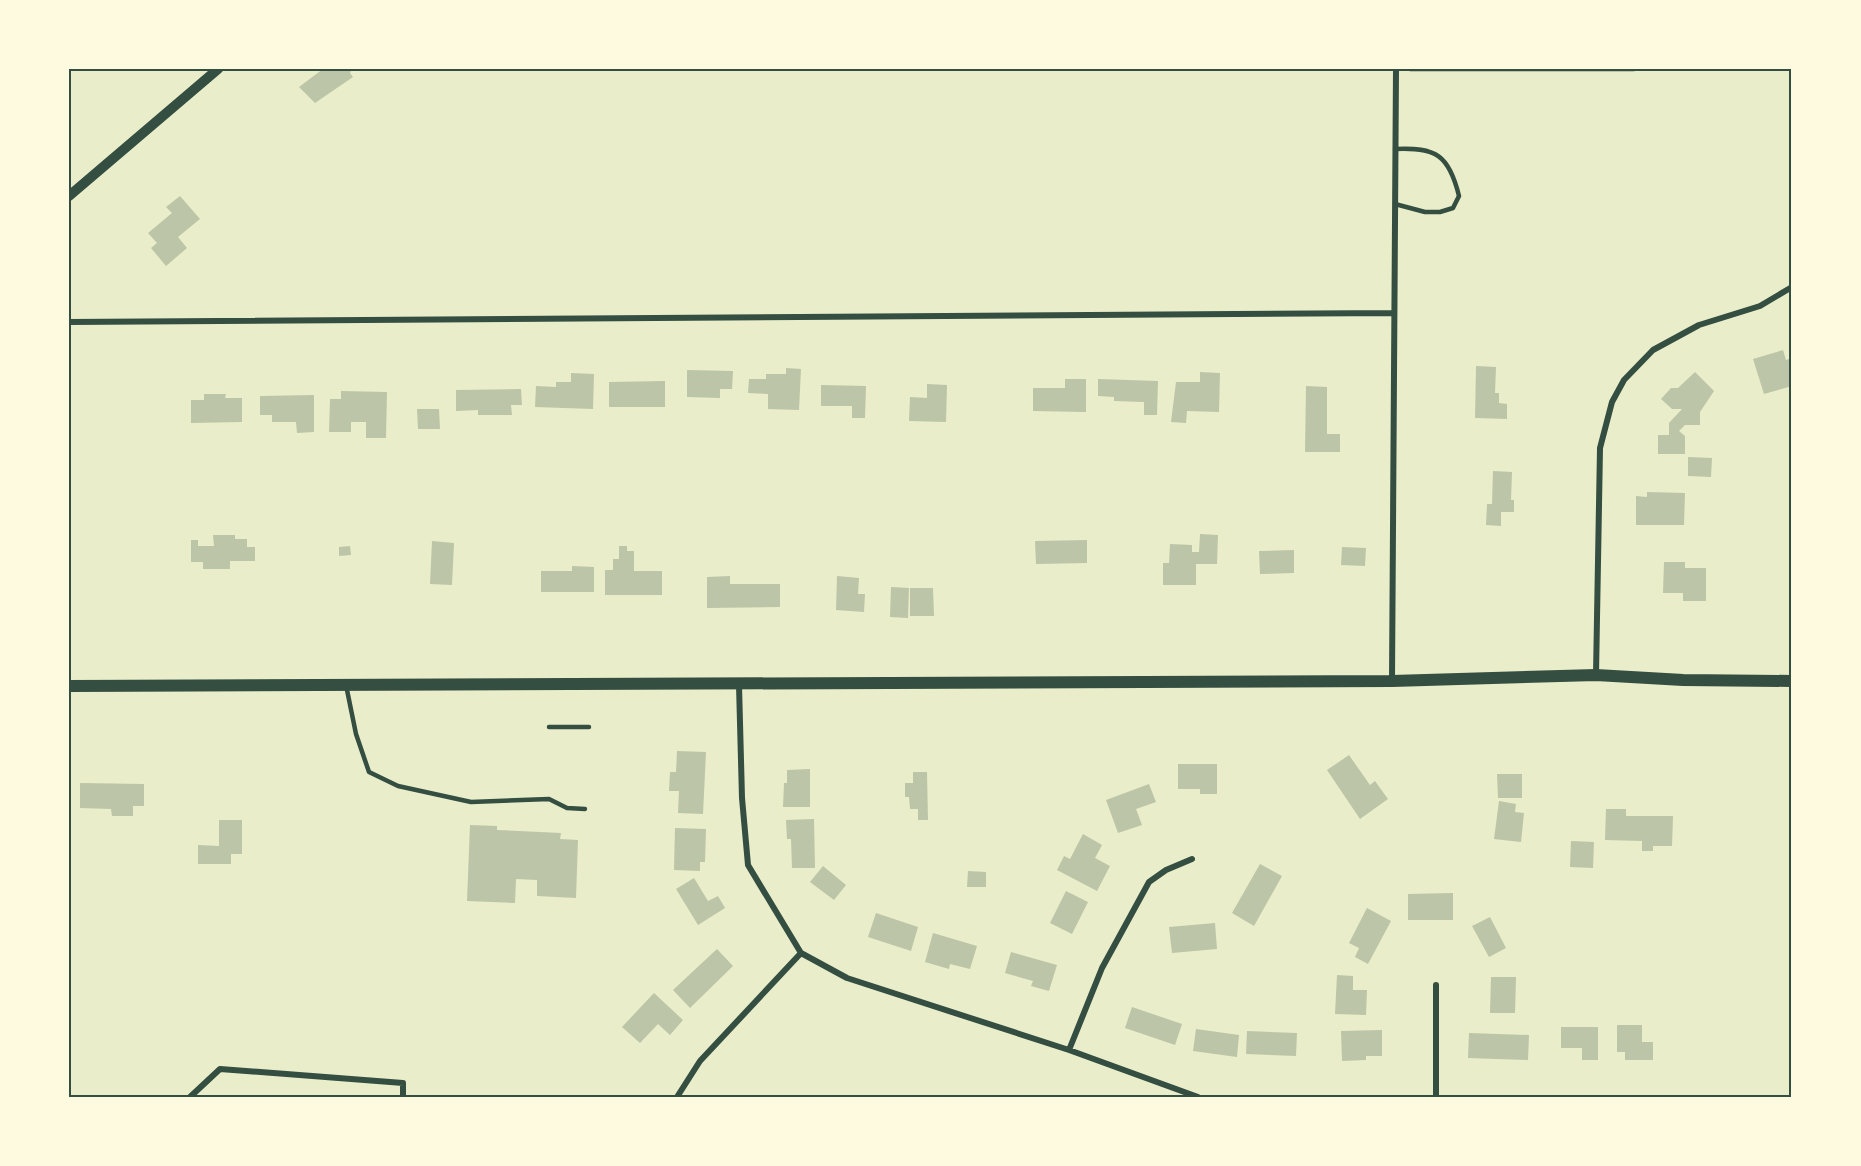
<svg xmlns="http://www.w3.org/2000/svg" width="1861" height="1166" font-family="Raleway,sans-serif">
<rect width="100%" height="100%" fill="#e9edc9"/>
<path fill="#bcc5a7" d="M323 69H352L350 73 353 77 315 103 299 87Z
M180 196 200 219 178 237 187 248 166 266 151 248 157 243 148 233 172 213 166 207Z
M1783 350 1786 360 1792 358V386L1764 394 1753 359Z
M1476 366 1496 367 1495 393H1499V403L1507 404V419L1475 418Z
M786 368 801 369 799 410 768 409V394L748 393 749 379H766V374H786Z
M687 370 733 371 732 389H720V398L687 397Z
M1200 372 1220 373 1219 412 1187 411 1186 423 1171 422 1176 382H1200Z
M1695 372 1714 391 1700 412V425H1685L1679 431 1685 436V454H1658V435H1669V423L1682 409H1672L1661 399 1671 388H1678Z
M571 373 594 374 593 409 535 407 536 386 556 387V382H571Z
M1065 379H1086V412L1033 411V388H1065Z
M1098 379 1158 381 1157 415H1144V402L1114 401V397L1098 396Z
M665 381V407H609V382Z
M927 384 947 385 946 422 909 421 910 397 927 398Z
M821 385 866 386 865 418H852V406H821Z
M1306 386 1327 387V434H1340V452H1305Z
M521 389 522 405H511L512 415H478V410L456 411V390Z
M341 391 387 392 386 438H366V422H351V432H329L330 399H341Z
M204 394H226L225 398H242V422L191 423V400H204Z
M314 395V432L297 433 296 422H272V415H260V396Z
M417 409H439L440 429H418Z
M1688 457 1712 458 1711 477 1688 476Z
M1493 471 1512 472 1511 500H1514V512H1501V526L1486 525 1487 504H1492Z
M1647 492 1685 493 1684 525H1636V496L1647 497Z
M1200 534 1218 535 1217 564H1196V585H1163V563H1169L1170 544 1192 545V552H1199Z
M213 535H235V539H247V547H255V561H230V569H203V562H191V540H198V546H214Z
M1087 540V563L1036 564 1035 541Z
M432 541 454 543 452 585 430 584Z
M350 546 351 555 339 556V547Z
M619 546H627V551H634V571H662V595H605V570H613V559H619Z
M1342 547 1366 548 1365 566 1341 565Z
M1294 550V573L1260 574 1259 551Z
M1664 562H1685V568H1706V601H1683V593H1663Z
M572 566 594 567V592H541V571H572Z
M730 576V584H780V607L707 608V577Z
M837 576 859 578 858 594H865L864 612 836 610Z
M891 587 909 588 908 618 890 617Z
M910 588H933L934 616H910Z
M677 751 706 752 703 814 678 813 679 791H669L670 772H676Z
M1349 755 1370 785 1375 781 1388 799 1360 819 1327 770Z
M1178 764H1217V794H1200V789H1178Z
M810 769V807H783L784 783H787V770Z
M913 772H927L928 820H918V809H910L909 797H905V783H913Z
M1497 774H1522V798H1498Z
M80 783 144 784V806H133V816H112L111 809 80 808Z
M1149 784 1156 802 1136 809 1142 825 1118 833 1106 800Z
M1499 801 1516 804 1515 812 1524 813 1521 842 1494 839Z
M1606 809H1626V816H1673L1672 846H1653V851H1642V841L1605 840Z
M814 819 815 868H792L791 839H787L786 820Z
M219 820H242V854H231V864H198V845L219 846Z
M470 825 497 826V830L561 833 560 839 578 840 576 898 537 896V880L516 879 515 903 467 901Z
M675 828 706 829 705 862H700V871L674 870Z
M1083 834 1102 845 1095 858 1110 866 1097 891 1057 870 1064 856 1070 859Z
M1571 841 1594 842 1593 868 1570 867Z
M1260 864 1282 876 1254 926 1232 913Z
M823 866 846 885 834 900 810 882Z
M968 871 986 872V887H967Z
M694 878 708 901 718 896 725 908 698 925 676 889Z
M1066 891 1088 902 1072 934 1050 923Z
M1453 893V920H1408V894Z
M1367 908 1391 921 1368 964 1355 957 1359 948 1349 943Z
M876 913 918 927 911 951 868 937Z
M1490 917 1506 948 1489 957 1472 926Z
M1215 923 1217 949 1172 953 1169 927Z
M933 933 977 946 970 969 950 964 949 969 925 962Z
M717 949 733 966 690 1008 673 990Z
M1011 952 1057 965 1049 991 1031 986 1033 981 1005 973Z
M1337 975 1353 976V990H1367L1366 1015 1335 1014Z
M1491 977H1516L1515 1013H1490Z
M654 993 683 1020 670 1035 658 1024 640 1043 622 1027Z
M1132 1007 1182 1024 1175 1045 1125 1028Z
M1617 1025H1642V1042H1653V1060H1625V1052H1617Z
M1561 1027H1598V1060H1582V1048H1561Z
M1196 1029 1239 1035 1237 1057 1193 1051Z
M1382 1030V1056H1366V1060L1342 1061 1341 1031Z
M1247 1031 1297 1033 1296 1056 1246 1054Z
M1469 1033 1529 1035 1528 1060 1468 1058Z"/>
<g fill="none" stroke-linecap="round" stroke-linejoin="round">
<path stroke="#344e41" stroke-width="4.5" d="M1410 69H1634
M1395 204 1425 212H1440L1453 208 1459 196C1449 155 1436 147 1395 149
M346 685 356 734 369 772 398 786 471 802 549 799 567 808 585 809
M549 727H589"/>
<path stroke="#344e41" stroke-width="6" d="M69 322 1394 313
M1596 675 1600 448 1612 402 1624 380 1653 350 1699 325 1760 306 1792 287
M1392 680 1396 69
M739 685 742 798 748 865 801 953 847 978 1069 1050 1198 1097
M1436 985V1097
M1069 1050 1102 968 1149 882 1166 870 1192 859
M190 1097 220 1069 403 1083V1097
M677 1097 700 1061 801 953"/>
<path stroke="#344e41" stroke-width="10" d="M69 196 218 69"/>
<path stroke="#344e41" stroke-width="12" d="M69 686 1392 681 1596 675 1683 680 1792 681"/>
</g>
<rect width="1861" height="1166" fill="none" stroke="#fefae0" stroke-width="141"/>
<rect x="70" y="70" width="1720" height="1026" fill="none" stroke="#344e41" stroke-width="2"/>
</svg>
